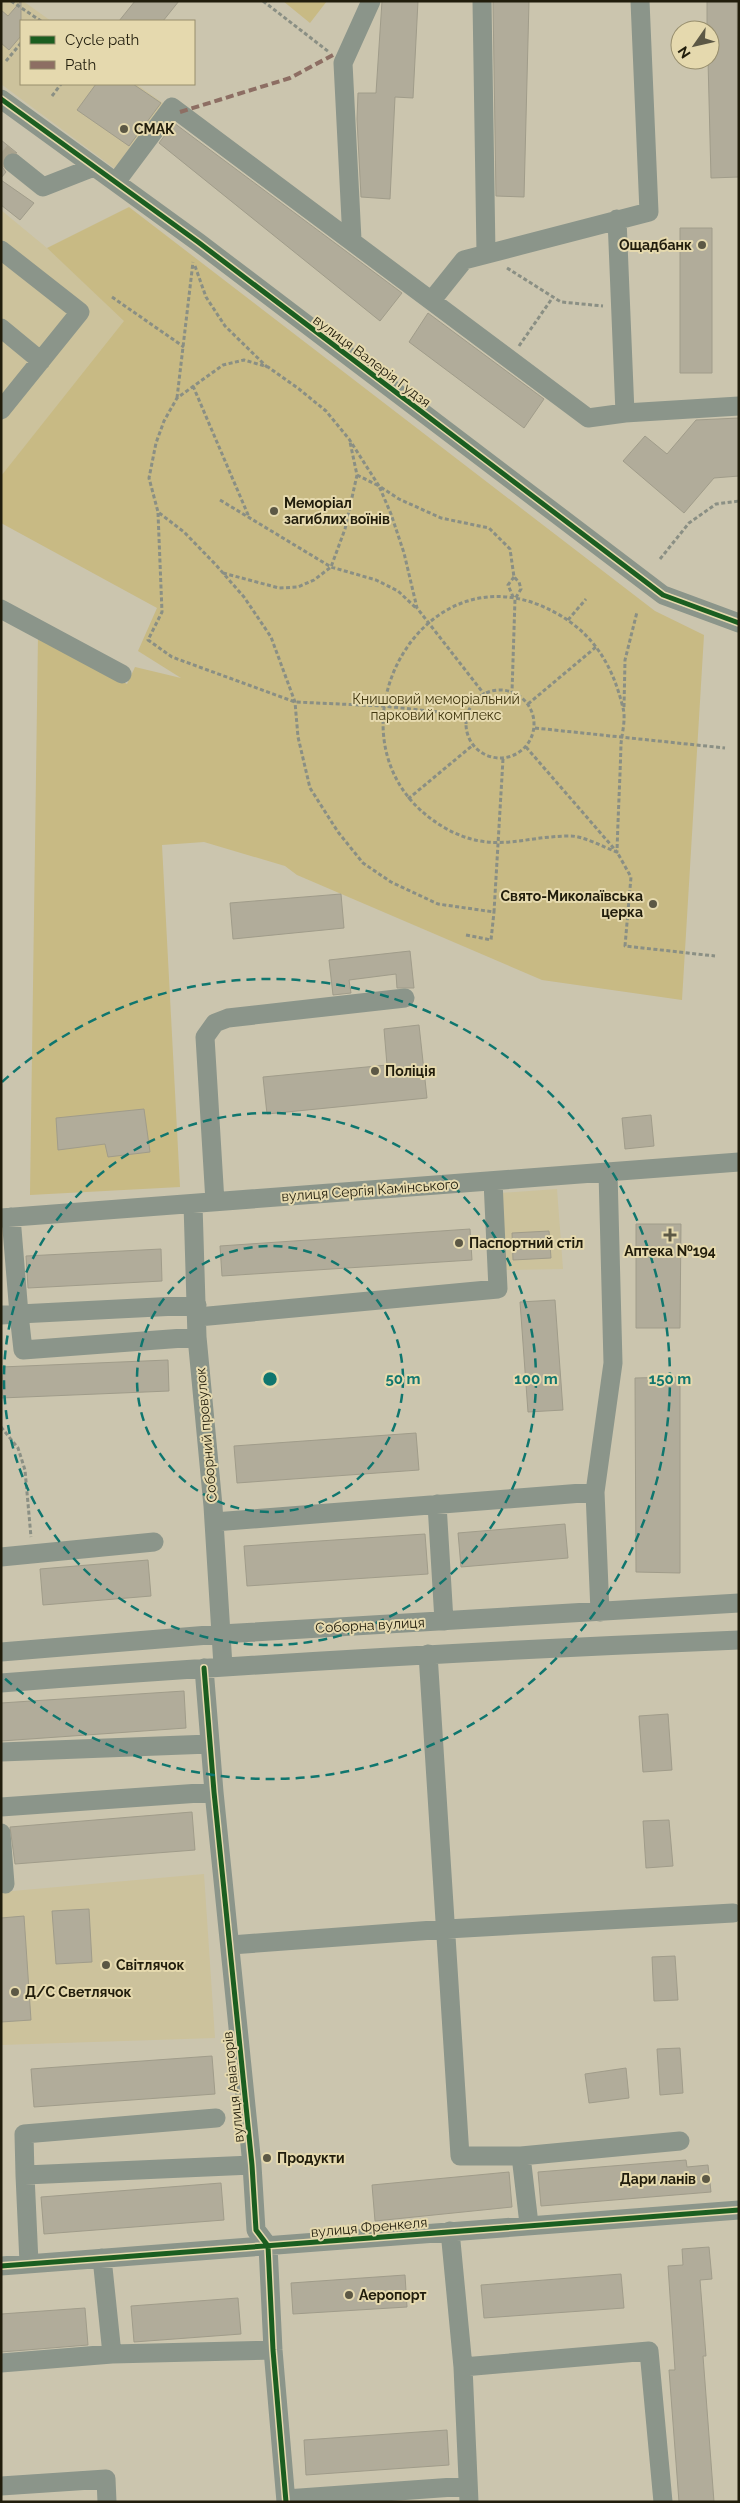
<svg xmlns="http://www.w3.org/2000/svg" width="740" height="2503" font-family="Raleway,sans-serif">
<rect width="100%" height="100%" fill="#cbc5ae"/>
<path fill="#ccc29c" d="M1 1H23L51 21H21V84H136L167 106 118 171 1 84Z
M1 210 47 248 125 321 1 476Z
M557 1189 563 1269 506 1270 500 1193Z
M204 1874 215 2038 1 2045V1892Z"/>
<path fill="#c8ba84" d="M283 1H327L310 23Z
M129 207 655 611 704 635 682 1000 542 980 297 875 285 866 204 842 162 845 180 1187 30 1195 38 635 127 684 135 667 181 678 138 651 157 608 1 523V476L124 321 47 248Z"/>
<path fill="#b1ac9a" stroke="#a09c8a" d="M21 1V36L9 50 1 43V10L8 16Z
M135 1H179L163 21H119Z
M382 1H418L413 98 395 97 390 199 361 197 357 119 358 93H376Z
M493 1H529L524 197 496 196Z
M707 1H737L739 177 711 178 708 60H710V30H707Z
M96 84H133L161 103 129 146 77 110Z
M174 123 402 293 380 321 159 143Z
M1 140 17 153 9 152 4 156 2 167 6 172 1 178Z
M1 180 34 203 20 220 1 205Z
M680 228H712V373H680Z
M428 313 544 399 524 428 409 342Z
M739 418V476L714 478 684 513 623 461 645 436 667 454 696 420Z
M341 894 344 928 233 939 230 903Z
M410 951 414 988H397L396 974 349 980 351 993 333 995 329 960Z
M419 1025 427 1098 267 1114 263 1077 387 1065 384 1029Z
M144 1109 150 1152 108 1157 105 1144 58 1150 56 1118Z
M651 1115 654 1146 625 1149 622 1118Z
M636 1224H681L680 1328H636Z
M470 1229 472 1260 222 1276 220 1246Z
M549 1231 551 1258 513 1260 512 1233Z
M161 1249 162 1281 28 1288 26 1256Z
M555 1300 563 1410 528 1412 520 1302Z
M168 1360 169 1391 1 1398V1367Z
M680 1377V1573L636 1572 635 1378Z
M416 1433 419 1470 237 1483 234 1446Z
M565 1524 568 1558 461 1567 458 1533Z
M425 1534 428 1574 247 1586 244 1546Z
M148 1560 151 1596 43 1605 40 1569Z
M184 1691 186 1728 1 1741V1703Z
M668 1714 672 1770 643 1772 639 1716Z
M192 1812 195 1850 15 1864 10 1827Z
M669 1820 673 1866 646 1868 643 1821Z
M89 1909 92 1962 56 1964 52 1911Z
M24 1916 31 2020 1 2022V1918Z
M675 1956 678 2000 654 2001 652 1957Z
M680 2048 683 2093 660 2095 657 2049Z
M212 2056 215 2094 34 2107 31 2069Z
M626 2068 629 2098 589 2103 585 2074Z
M686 2160 687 2167 708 2165 711 2192 541 2206 538 2172Z
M509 2172 512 2207 375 2221 372 2185Z
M221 2183 224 2220 44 2234 41 2197Z
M709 2247 712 2279 700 2280 706 2356H703L714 2502H679L669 2370H675L668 2266 683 2265 682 2249Z
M621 2274 624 2308 484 2318 481 2285Z
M405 2275 407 2307 293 2314 291 2283Z
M238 2298 241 2334 134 2342 131 2306Z
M85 2308 88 2345 1 2352V2314Z
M447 2430 449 2465 306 2475 304 2440Z"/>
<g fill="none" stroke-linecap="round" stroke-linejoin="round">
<path stroke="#a9a38e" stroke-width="19" stroke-dasharray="19 9" stroke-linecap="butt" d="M1 153 13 163"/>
<path stroke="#8a8f84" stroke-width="3" stroke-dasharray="4 2.5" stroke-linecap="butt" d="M11 1 41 21
M263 1 329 52
M6 61 21 43
M52 96 61 84
M195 266 206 297 225 326 267 367
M507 268 561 302 603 306
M112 297 184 347
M519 346 553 297
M193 386 249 517
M177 398 193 262
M357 475 379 486 391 514 404 553 417 608 484 694
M220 500 331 567 376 580 398 591 416 608
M158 513 162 612 148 640 172 657 295 702 383 706 467 715
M660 559 689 523 716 504 739 501
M223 573 279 588 298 587 314 580 331 567 345 529 357 475 350 442
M514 577 508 585 514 599
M568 620 586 599
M466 724a34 34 0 1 1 68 0a34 34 0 1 1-68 0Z
M528 704 596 647
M624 707 625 660 637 612
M535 728 725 748
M526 747 617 852C618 816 620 780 621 744 622 733 626 719 623 708 613 666 594 634 556 613 418 536 310 750 445 828 493 855 522 836 570 836 584 836 603 847 617 852L631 877 625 946 715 956
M503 759 494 912 438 904 391 882 363 863 338 832 310 788 298 737 295 702 271 637 244 597 216 565 184 532 158 512 149 478 156 443 164 421 177 398 223 365 244 360 268 367 299 389 326 411 349 439 379 486 399 499 441 518 489 528 510 549 514 577 519 582 521 589 515 599 512 692
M408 799 473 745
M466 935 491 940 494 912
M1 1427 18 1448 25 1470 31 1537"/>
<path stroke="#8b958a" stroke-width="19" d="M482 1 486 254
M1 99 198 242 663 595 739 623
M13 163 43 187 94 167
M116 182 172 107 588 418 625 413 739 406
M617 219 625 413
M352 240 343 63 371 1
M1 250 80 312 1 410
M432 300 464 260 649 212 640 1
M1 328 41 361
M1 609 122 674
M215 1202 205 1037 215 1023 228 1018 405 998
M193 1204 197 1337 213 1506 223 1666
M11 1217 19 1314 197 1305
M1 1218 739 1162
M1 1315 19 1314 23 1350 197 1337
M198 1317 498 1289 493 1181
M595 1492 613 1363 608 1172
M437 1504 444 1621
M214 1522 595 1492 600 1612
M1 1557 154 1542
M1 1652 221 1634 739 1603
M428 1654 460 2156H521L529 2224
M204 1668 214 1792 252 2165 256 2230 268 2246 273 2350 286 2502
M1 1683C247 1664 493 1650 739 1640
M1 1752 210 1744
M1 1807 214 1792
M1 1833 5 1884
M231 1945 447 1929 733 1913
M521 2156 680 2141
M25 2175 24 2134 216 2118
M450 2231 463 2367 649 2351 663 2502
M102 2258 112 2354 273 2350
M29 2263 25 2175 252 2165
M1 2266 739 2210
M1 2363 112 2354
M463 2367 469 2502
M1 2486 106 2479 107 2502
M286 2499 468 2486"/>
<path stroke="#8d6e63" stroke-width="4" stroke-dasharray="8 4" stroke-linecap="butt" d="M180 112 290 78 333 55"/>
<g stroke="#e5d9ae" stroke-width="8">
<path id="cycleway" d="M1 99 198 242 663 595 739 623
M204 1668 214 1792 252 2165 256 2230 268 2246 273 2350 286 2502
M1 2266 739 2210"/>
</g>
<use href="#cycleway" stroke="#1b5e20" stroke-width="5"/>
</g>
<g fill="none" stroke="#0f766e" stroke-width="2.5" stroke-dasharray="9 6">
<circle cx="270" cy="1379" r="133"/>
<circle cx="270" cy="1379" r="266"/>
<path d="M2 1082A400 400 0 1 1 2 1676"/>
</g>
<g fill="#5c5845" stroke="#e5d9ae" stroke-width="2">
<circle cx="124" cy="129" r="5"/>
<circle cx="702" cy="245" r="5"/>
<circle cx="274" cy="511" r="5"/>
<circle cx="653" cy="904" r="5"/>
<circle cx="375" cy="1071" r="5"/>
<path d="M667.5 1227.5h5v5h5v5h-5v5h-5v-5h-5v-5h5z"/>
<circle cx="459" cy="1243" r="5"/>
<circle cx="106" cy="1965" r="5"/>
<circle cx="15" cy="1992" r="5"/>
<circle cx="267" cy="2158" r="5"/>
<circle cx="706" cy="2179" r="5"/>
<circle cx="349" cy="2295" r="5"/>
</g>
<g text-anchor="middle" stroke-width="4" stroke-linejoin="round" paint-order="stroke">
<g font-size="14" font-weight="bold" fill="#211d0c" stroke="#e5d9ae" text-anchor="start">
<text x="134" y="134">СМАК</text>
<text x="692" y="250" text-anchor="end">Ощадбанк</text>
<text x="284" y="508">Меморіал<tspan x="284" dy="16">загиблих воїнів</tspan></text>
<text x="643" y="901" text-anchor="end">Свято-Миколаївська<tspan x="643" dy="16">церка</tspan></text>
<text x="385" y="1076">Поліція</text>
<text x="469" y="1248">Паспортний стіл</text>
<text x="670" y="1256" text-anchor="middle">Аптека №194</text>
<text x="116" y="1970">Світлячок</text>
<text x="25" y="1997">Д/С Светлячок</text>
<text x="277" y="2163">Продукти</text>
<text x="696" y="2184" text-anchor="end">Дари ланів</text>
<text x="359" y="2300">Аеропорт</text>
</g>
<g font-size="14" fill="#211d0c" stroke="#e5d9ae">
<text transform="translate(372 361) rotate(37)" y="5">вулиця Валерія Гудзя</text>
<text transform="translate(370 1190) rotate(-4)" y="5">вулиця Сергія Камінського</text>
<text transform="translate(206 1435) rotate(-95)" y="5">Соборний провулок</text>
<text transform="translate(370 1625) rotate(-3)" y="5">Соборна вулиця</text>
<text transform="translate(233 2087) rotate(-96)" y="5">вулиця Авіаторів</text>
<text transform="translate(369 2227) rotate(-5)" y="5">вулиця Френкеля</text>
</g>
<g font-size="14" fill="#423811" stroke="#e5d9ae">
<text x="436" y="704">Книшовий меморіальний<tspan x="436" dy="16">парковий комплекс</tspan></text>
</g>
</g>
<circle cx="270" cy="1379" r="8" fill="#0f766e" stroke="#e5d9ae" stroke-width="2.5"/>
<g font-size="15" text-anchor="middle" font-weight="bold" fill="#0f766e" stroke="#e5d9ae" stroke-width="4" stroke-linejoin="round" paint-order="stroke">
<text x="403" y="1384">50 m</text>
<text x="536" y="1384">100 m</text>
<text x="670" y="1384">150 m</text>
</g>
<rect width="740" height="2503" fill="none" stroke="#211d0c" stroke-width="5"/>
<rect x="20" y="20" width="175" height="65" fill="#e5d9ae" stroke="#978e6d"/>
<rect x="30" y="36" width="25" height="8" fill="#1b5e20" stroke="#978e6d"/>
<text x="65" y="45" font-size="15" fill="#211d0c">Cycle path</text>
<rect x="30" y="61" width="25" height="8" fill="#8d6e63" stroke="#978e6d"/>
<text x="65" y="70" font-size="15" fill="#211d0c">Path</text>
<g transform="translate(695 45) rotate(236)"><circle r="24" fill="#e5d9ae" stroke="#978e6d"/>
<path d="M0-4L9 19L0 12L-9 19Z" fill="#5c5845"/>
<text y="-8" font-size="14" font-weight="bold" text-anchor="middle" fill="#211d0c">N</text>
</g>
</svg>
